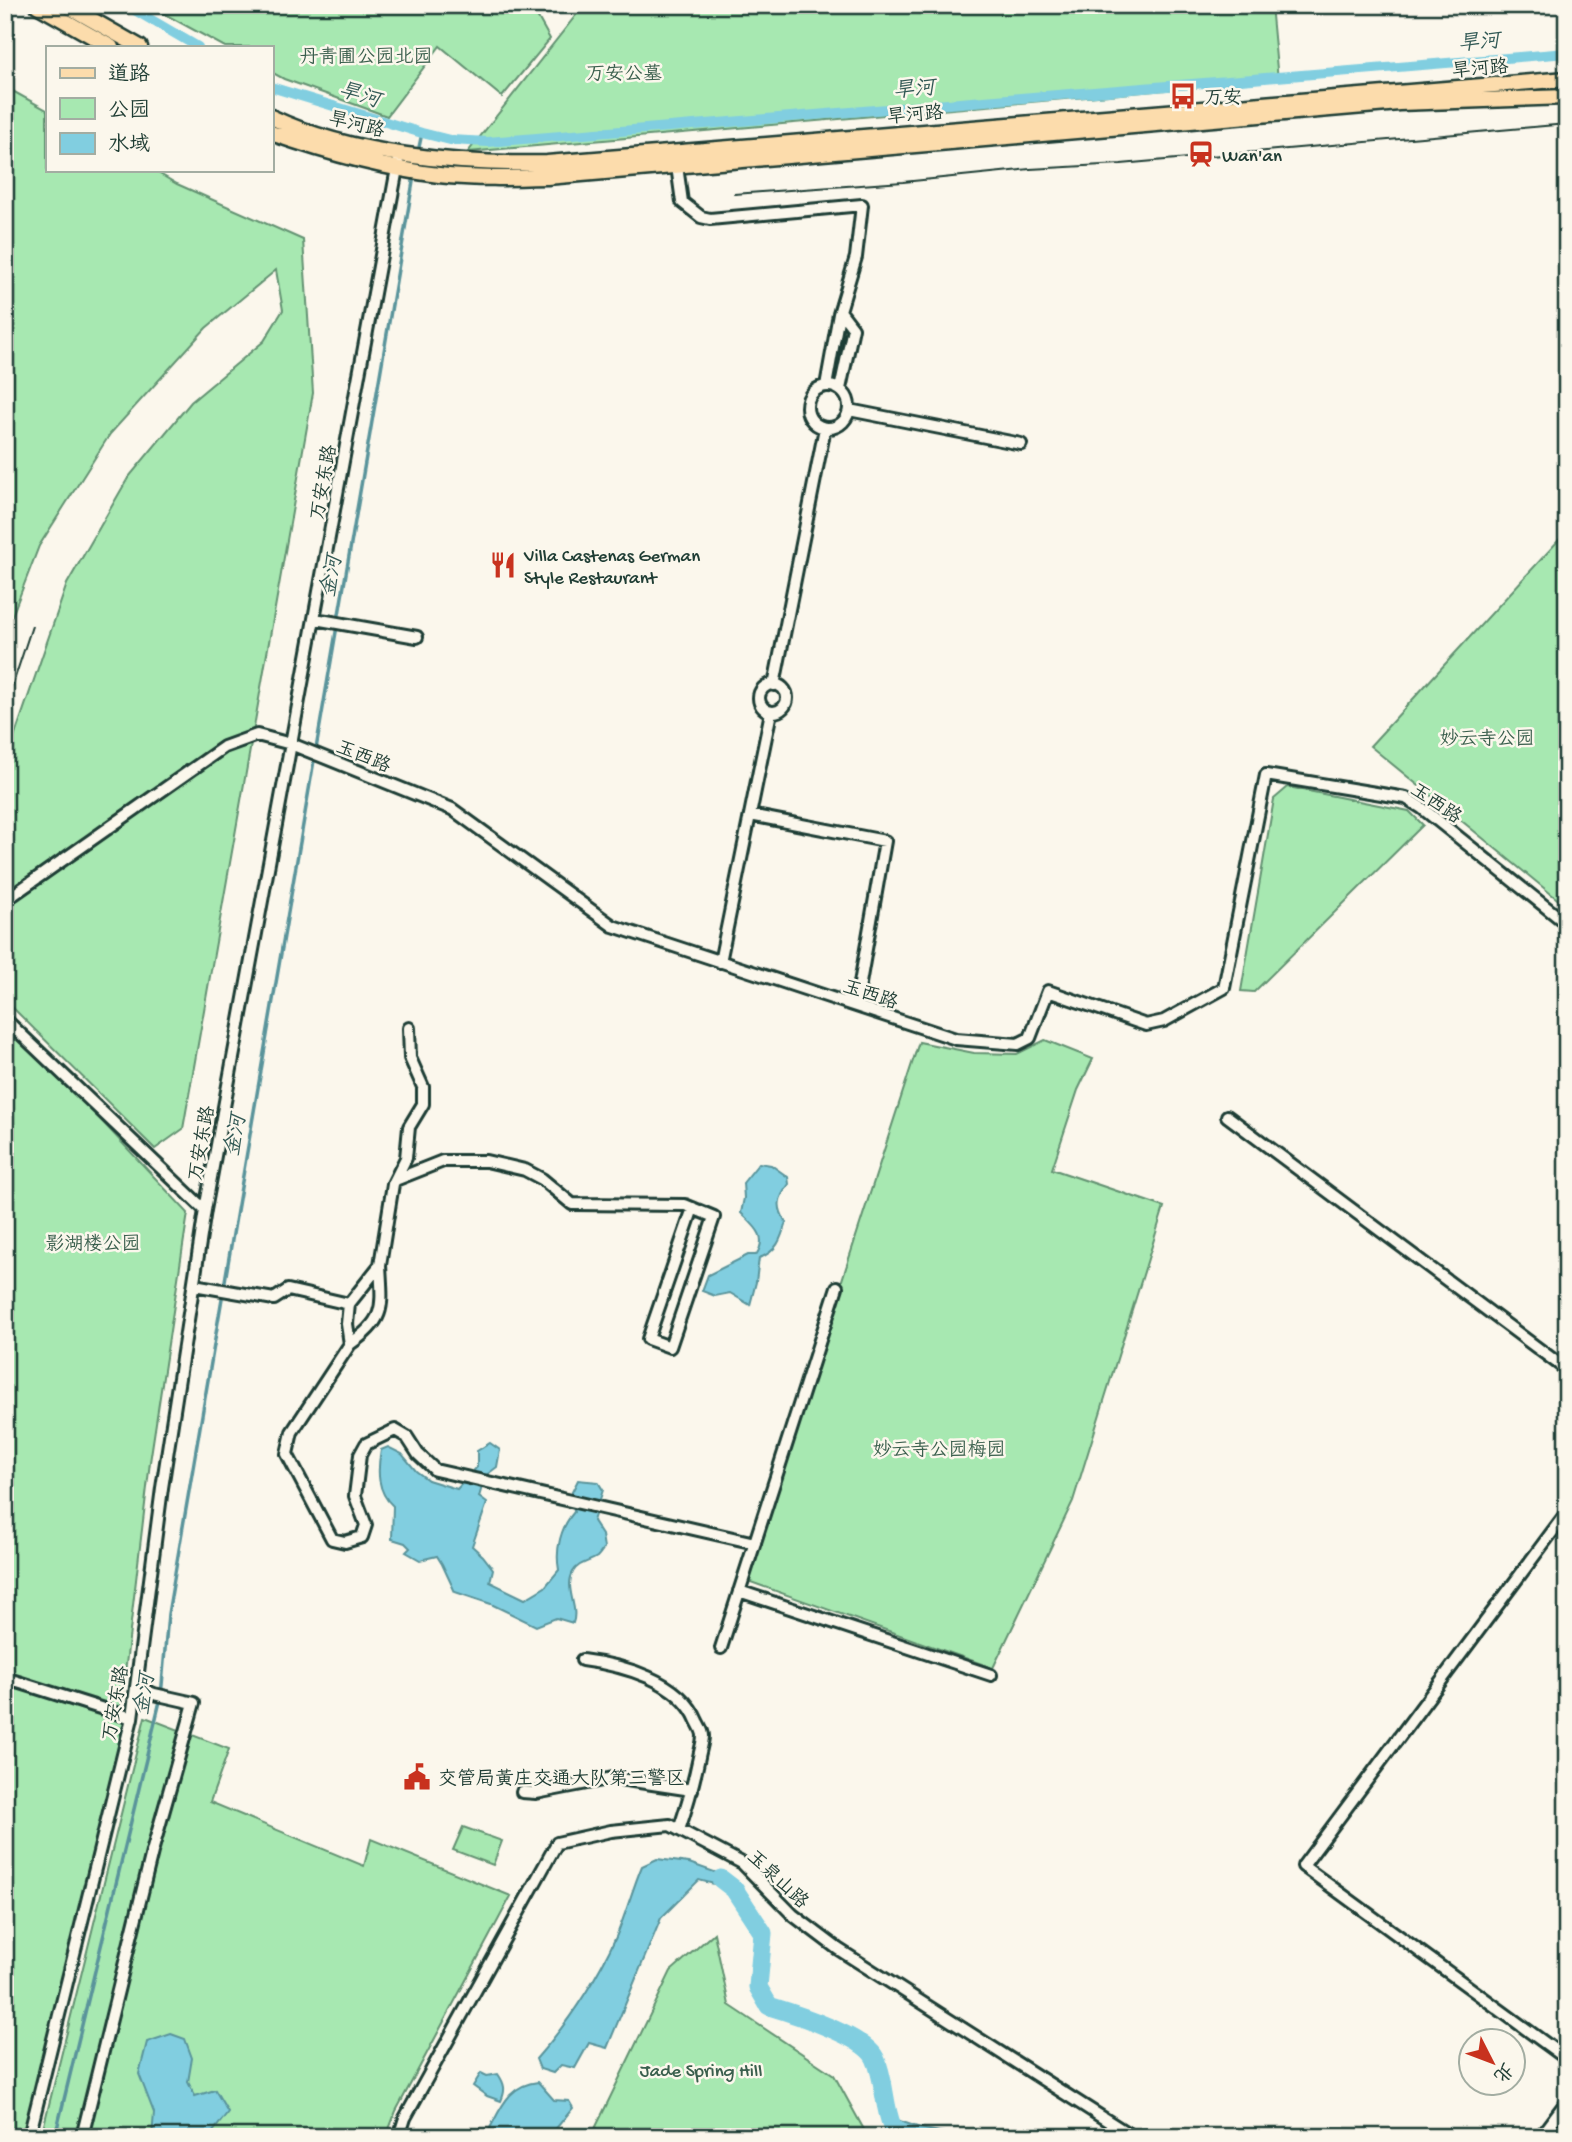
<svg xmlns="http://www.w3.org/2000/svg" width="1572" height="2142" font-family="'Gochi Hand','LXGW WenKai TC',sans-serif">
<rect width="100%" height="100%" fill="#fbf7ec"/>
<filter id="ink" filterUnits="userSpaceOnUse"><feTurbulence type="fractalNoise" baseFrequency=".0143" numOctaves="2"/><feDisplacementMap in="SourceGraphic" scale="14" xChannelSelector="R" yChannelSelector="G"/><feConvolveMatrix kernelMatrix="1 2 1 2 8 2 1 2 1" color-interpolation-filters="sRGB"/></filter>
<g filter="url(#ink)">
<path fill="#a7e8b1" stroke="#639272" stroke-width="2" d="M148 5H531L550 39 502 97 440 46 387 116 284 79 271 72V47H225Z
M584 5H1271L1278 80 468 152Z
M9 89 47 110V170H153L177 184 303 240 313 393 183 1129 155 1149 5 1000V764L67 584 128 478 191 402 264 341 283 310 276 270 206 328 110 434 39 546 5 634V101Z
M1567 531V907L1370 746Z
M1288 787 1409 811 1423 825 1254 992 1241 991 1274 799Z
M5 1018 188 1213 150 1462 120 1715 125 1718 126 1724 25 2137H5Z
M1045 1040 1093 1059 1078 1090 1052 1169 1164 1207 1073 1501 993 1668 745 1580 919 1042 974 1053 1017 1054Z
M145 1717 229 1749 210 1802 364 1866 371 1839 511 1896 396 2111 386 2137H41Z
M463 1827 502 1841 493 1865 453 1850Z
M714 1933 729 2005 834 2075 868 2137H591L671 1971Z"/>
<path fill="#81cee0" stroke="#5a949b" stroke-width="2" d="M759 1163 771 1165 788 1177 789 1184C778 1198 776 1207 786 1222 781 1239 777 1252 759 1258L756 1282 750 1305 730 1293 715 1296 702 1291 708 1275 748 1255H756C769 1236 754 1226 741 1213L744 1198 743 1183Z
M490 1443 500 1450 497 1467 485 1476 479 1497 487 1503 472 1546 483 1556 493 1569 490 1582 525 1599 545 1587 559 1570C555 1549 561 1527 574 1512L572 1492 578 1480 598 1482 603 1490 593 1521 602 1535 604 1548C602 1551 600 1554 597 1557 588 1563 579 1562 573 1572 564 1589 579 1607 573 1623L556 1618 536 1626 491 1604 455 1592 442 1564 437 1556 420 1560 406 1552 410 1548 405 1543 392 1539 393 1506C377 1492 377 1471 381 1450L388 1447 402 1454 416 1471 428 1480 457 1489 477 1467V1451Z
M657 1859 689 1863 723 1875 718 1885 699 1880 661 1918 607 2048 589 2043 575 2068 561 2065 553 2073 540 2069 536 2059C569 2022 595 1982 616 1937 626 1914 632 1890 642 1866Z
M171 2034 185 2039 192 2058 188 2082 195 2096 215 2090 228 2112 209 2137H152L154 2113 139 2074 147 2042Z
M481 2073 487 2076 498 2074C505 2084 506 2090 501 2101L487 2096 473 2086Z
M538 2082 554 2100 569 2101 573 2108 549 2137H485C500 2112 506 2085 538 2082Z
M897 2120 920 2128 964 2137H885Z"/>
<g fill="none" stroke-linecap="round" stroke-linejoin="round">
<path stroke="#5a949b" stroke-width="3.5" d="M418 152 422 133
M55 2137 161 1697 168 1614 414 176"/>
<path stroke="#81cee0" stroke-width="10" d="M126 5 198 47
M271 87 422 133 450 140 488 142 1567 53"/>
<path stroke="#81cee0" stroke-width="19" d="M721 1879 734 1889 763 1933 758 1987 769 2006C792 2013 865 2036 875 2058 885 2079 883 2104 892 2126"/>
<g stroke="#1f3d34" stroke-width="16">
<path id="minor" d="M677 166 682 202 701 217 710 219 862 205 856 257 839 314 826 386
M807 407a21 21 0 1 1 42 0a21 21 0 1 1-42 0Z
M840 389 853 328 840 311
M849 410 1021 444
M315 619 417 637
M759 698a14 14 0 1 1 28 0a14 14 0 1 1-28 0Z
M774 685 825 428
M750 815 885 841 856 1006
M5 897 13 895 224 747 257 735 291 744 452 809 613 926 956 1039 1018 1044 1030 1038 1048 991 1146 1025 1164 1021 1224 988 1266 775 1406 798 1422 808 1567 924
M720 962 771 712
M5 1019 205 1210
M1227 1116 1567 1370
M395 1180 443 1161H486L525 1170 542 1179 572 1204 685 1205 714 1217 670 1347 648 1339 693 1208
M380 1265 393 1184 406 1158 409 1127 423 1104V1087L410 1058 409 1028
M194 1285 274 1299 288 1290 349 1304 347 1324 350 1344C387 1319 382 1306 380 1265L349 1304
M350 1344 292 1432 287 1454 332 1539 345 1542 362 1537 366 1525 355 1496 360 1455 366 1444 395 1430 407 1437 418 1454 435 1470 755 1543
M1567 1512 1303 1866 1567 2059
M739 1591 991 1675
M721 1648 837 1287
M582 1660C622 1665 680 1680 697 1721 699 1725 703 1731 703 1736 703 1742 700 1751 699 1757 694 1782 687 1806 679 1830
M5 1678 132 1718
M522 1792 536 1793 613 1778 692 1790
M29 2137 132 1718 162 1488 205 1210 398 163
M82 2137 152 1852 194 1703 154 1694 136 1687
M399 2137 405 2118 557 1843 611 1831 670 1825 742 1863 793 1915 838 1949 1133 2137
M1540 2137 1567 2101"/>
</g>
<g stroke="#1f3d34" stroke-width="19">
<path id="major" d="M37 5 111 47
M66 5 140 47
M271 117C351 155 460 165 547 163L1567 79
M271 133C325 152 382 168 439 175 475 179 512 178 547 177L1399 103 1567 97"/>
</g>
<use href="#minor" stroke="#fbf7ec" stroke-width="10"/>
<use href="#major" stroke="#fcdcac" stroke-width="14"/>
<path stroke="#1f3d34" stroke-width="2" d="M734 194 903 182 1030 169 1121 164 1567 124
M5 708 32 626"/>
</g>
</g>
<defs>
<g id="bus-bare" transform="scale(2.1)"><path d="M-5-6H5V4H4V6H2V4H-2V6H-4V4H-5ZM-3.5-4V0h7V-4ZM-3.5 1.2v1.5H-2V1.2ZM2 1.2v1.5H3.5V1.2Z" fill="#c8321e" stroke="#fbf7ec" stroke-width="2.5" paint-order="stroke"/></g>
<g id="station-bare" transform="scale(2.1)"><path d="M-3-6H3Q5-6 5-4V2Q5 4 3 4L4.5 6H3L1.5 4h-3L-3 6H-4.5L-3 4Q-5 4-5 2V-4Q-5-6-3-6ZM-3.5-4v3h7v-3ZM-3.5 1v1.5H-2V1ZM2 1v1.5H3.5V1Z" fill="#c8321e" stroke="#fbf7ec" stroke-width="2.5" paint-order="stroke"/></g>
<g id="restaurant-bare" transform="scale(2.1)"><path d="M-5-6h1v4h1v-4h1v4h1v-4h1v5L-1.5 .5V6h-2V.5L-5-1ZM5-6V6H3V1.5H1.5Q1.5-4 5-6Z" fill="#c8321e" stroke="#fbf7ec" stroke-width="2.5" paint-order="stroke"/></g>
<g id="civic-bare" transform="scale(2.1)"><path d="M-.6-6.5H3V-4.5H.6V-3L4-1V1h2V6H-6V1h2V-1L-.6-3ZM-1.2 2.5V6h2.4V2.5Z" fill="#c8321e" stroke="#fbf7ec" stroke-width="2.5" paint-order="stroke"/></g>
</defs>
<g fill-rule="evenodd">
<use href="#bus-bare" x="1183" y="96"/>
<use href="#station-bare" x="1201" y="154"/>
<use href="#restaurant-bare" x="503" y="565"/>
<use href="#civic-bare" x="417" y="1777"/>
</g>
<g text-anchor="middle" stroke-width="5" stroke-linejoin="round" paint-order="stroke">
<g font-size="19" fill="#3a5f4d" stroke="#fbf7ec">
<text x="366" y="62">丹青圃公园北园</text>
<text x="624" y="79">万安公墓</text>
<text x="1487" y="744">妙云寺公园</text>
<text x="93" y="1249">影湖楼公园</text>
<text x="939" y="1455">妙云寺公园梅园</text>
<text x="701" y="2076">Jade Spring Hill</text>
</g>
<g font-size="19" fill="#1f3d34" stroke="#fbf7ec">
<text transform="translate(1480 67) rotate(-5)" y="7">旱河路</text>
<text transform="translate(915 113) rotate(-5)" y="7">旱河路</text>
<text transform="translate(357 123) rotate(14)" y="7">旱河路</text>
<text transform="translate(322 482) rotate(-80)" y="7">万安东路</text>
<text transform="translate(364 755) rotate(22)" y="7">玉西路</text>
<text transform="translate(1437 802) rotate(34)" y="7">玉西路</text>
<text transform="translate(871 993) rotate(18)" y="7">玉西路</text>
<text transform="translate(200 1143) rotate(-80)" y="7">万安东路</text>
<text transform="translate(114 1703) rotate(-80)" y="7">万安东路</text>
<text transform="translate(779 1878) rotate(43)" y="7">玉泉山路</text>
</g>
<g font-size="19" fill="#1f3d34" stroke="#fbf7ec" text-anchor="start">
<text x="1204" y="103">万安</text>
<text x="1222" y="161">Wan'an</text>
<text x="524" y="561">Villa Castenas German<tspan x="524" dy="22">Style Restaurant</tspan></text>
<text x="438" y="1784">交管局黄庄交通大队第三警区</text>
</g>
<g font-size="21" font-style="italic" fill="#335a56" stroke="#fbf7ec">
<text transform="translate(1479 41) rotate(-5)" y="7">旱河</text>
<text transform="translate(914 88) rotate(-5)" y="7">旱河</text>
<text transform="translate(360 94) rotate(17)" y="7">旱河</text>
<text transform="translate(330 576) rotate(-80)" y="7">金河</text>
<text transform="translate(234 1135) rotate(-80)" y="7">金河</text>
<text transform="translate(143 1694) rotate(-81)" y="7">金河</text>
</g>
</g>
<rect width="1572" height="2142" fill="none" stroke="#fbf7ec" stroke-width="28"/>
<rect x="14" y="14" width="1544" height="2114" fill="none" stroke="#1f3d34" stroke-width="2.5" filter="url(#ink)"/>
<rect x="46" y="46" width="228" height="126" fill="#fbf7ec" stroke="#a3ada2" stroke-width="2"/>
<rect x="60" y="68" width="35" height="10" fill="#fcdcac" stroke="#a3ada2" stroke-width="2"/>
<text x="108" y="80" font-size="21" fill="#1f3d34">道路</text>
<rect x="60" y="98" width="35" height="21" fill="#a7e8b1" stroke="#a3ada2" stroke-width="2"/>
<text x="108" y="116" font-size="21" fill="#1f3d34">公园</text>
<rect x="60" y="133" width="35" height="21" fill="#81cee0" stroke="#a3ada2" stroke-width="2"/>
<text x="108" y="150" font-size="21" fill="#1f3d34">水域</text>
<g transform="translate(1492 2062) rotate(132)"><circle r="33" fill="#fbf7ec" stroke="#a3ada2" stroke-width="2"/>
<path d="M0-5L12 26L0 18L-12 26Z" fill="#c8321e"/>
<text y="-10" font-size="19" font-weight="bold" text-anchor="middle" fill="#1f3d34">北</text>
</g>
</svg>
